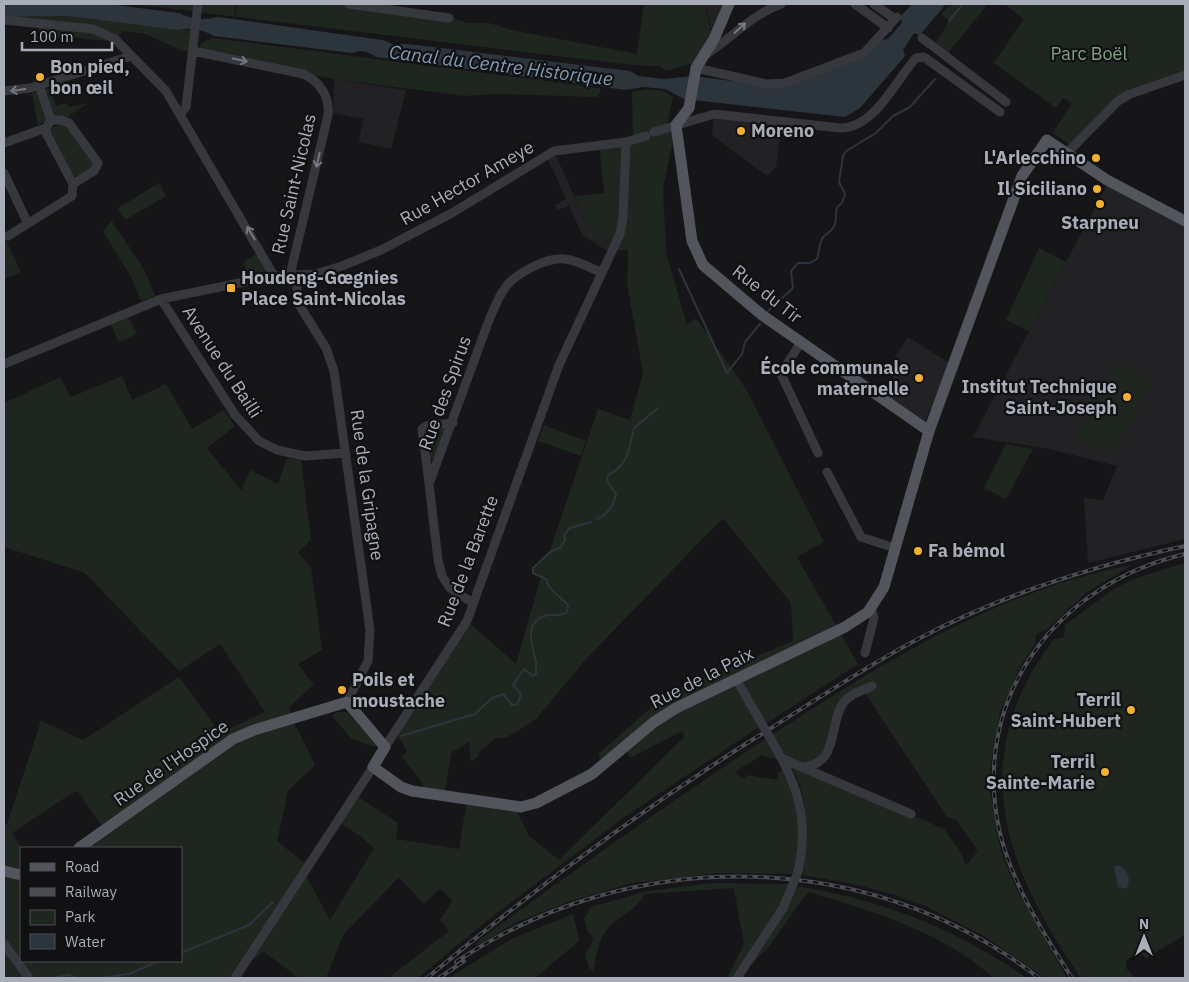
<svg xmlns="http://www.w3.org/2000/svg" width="1189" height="982" font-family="'IBM Plex Sans',sans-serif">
<rect width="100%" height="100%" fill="#161618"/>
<path fill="#222225" d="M700 4H729L714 39 706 8Z
M334 79 406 90 391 149 359 142 363 119 333 113Z
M714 114 782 122 776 167 767 176 712 135Z
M554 151 589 230 614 245 611 253 582 235 569 205 558 210 555 205 566 199 546 155Z
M1109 181 1185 221V539L1088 563 1084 498 1103 500 1117 466 1045 448 973 437Z
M908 337 951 364 925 421 883 393 896 372 889 366Z"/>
<path fill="#1e261f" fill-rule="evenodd" d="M135 4H237L234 11 237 17Z
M238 4H350L449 17 468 23H489L512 30 637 54 644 4H700L705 7 713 39 693 63 666 71 660 66 632 65 238 17 235 11Z
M950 4H988L948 53 936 43 949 21 941 15Z
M1004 4H1185V70L1130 89 1115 98 1070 145 1053 133 1072 103 1063 98 1056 108 994 63 1024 19Z
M68 16 195 31 193 51H183L145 34 124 31 115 39 118 42 69 37 39 39V23L5 21 4 25V20L8 17Z
M213 38 600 88 601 92 597 97 498 94 464 96 334 79 198 52 201 43Z
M50 88 56 106 66 103 70 107 88 103 66 118 55 116 44 90Z
M647 89 664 91 673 97 667 125H676L663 188 666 252 687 325 696 318 746 389 824 542 797 557 858 664 767 723 744 692 759 727 626 816 489 919 418 978H388L449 931 440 920 453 901 440 889 424 904 399 877 343 935 326 978H299L264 952 241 968 235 978H4V824H7L41 721 83 740 179 677 220 733 265 712 220 644 179 671 85 573 4 547V403L60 377 71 397 122 376 132 400 166 384 192 429 224 410 235 426 207 448 241 490 250 470 278 484 287 458 301 460 311 540 298 552 311 567 322 650 298 664 314 685 289 707 292 718 315 765 288 791 277 841 303 862 319 849 304 872 330 920 374 848 359 835 337 821 355 795 398 823 396 839 459 849 467 800 515 807 529 836 559 860 685 736 682 731 630 758 624 747 603 765 598 754 668 693 793 641 791 603 724 519 719 522 586 659 536 719 506 738H496L479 752 480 755 471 762 469 742 451 753 445 792 422 788 423 784 402 757 407 751 395 732 467 621 516 664 541 577 533 573V568L549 553 598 409 630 420 643 373 627 284 628 250H616L614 245 589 230 574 196 604 193 599 144 633 140 632 92ZM75 791 79 793 105 831 79 848H181V961H21V848L12 833Z
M39 91 46 114V120L38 126 32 92Z
M64 123 93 158 94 166 79 177 70 174 50 137 51 128Z
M159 183 166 196 125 220 118 208Z
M112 221 145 271 155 296 141 301 131 277 103 231Z
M4 236 21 272 4 279Z
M1039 248 1066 262 1029 331 1006 320Z
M258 253 266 271 247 277 244 262Z
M128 317 137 334 119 342 111 325Z
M1114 363 1151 382 1112 457 1075 438Z
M544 425 586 441 581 456 538 441Z
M443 428 445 431 434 459H429L427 431Z
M1006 444 1033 449 1006 499 984 488Z
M1185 563V935L1146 958 1140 952 1126 960V968L1135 978H1081C1004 867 964 757 1054 639L1064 637 1065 625 1112 590 1133 579Z
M1132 565 1086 593 1047 629 1036 634 1035 644 1020 667 1000 712 991 763 990 788 998 840 1006 865 1016 888 1067 978H1045L984 936 923 905 892 894 849 883 802 875C809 838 809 800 792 767L815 773 944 829 963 856 964 863 967 864 978 851 956 820 947 817 863 690 848 698 830 747 811 766 781 756 774 759 762 755 735 772 743 779 748 775 778 780V772L789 770 803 849 791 874 720 873 632 883 571 901 517 922 477 946 475 943C571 873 667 804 767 738 880 664 996 591 1132 565Z
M337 712H347L377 744 375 747 352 739 332 716Z
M711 883 788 884 784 907 798 886C888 902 952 927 1027 978H994C942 932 873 911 808 892L767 949 738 978H727L744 944 734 888 645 894C637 910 616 917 605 932 598 943 596 959 593 971L589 968 585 954 594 939 588 932 584 919 591 907 647 891Z
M573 914 579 941 535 978H449L511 939Z"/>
<path fill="#2c353c" d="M4 4H108L179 13C192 20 204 20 218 17L382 40 393 44H408L630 71 639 76 665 79 692 76 779 87 868 54 882 40 888 39 902 23 900 17 912 4H946L920 35 914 33 903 50 905 56 860 108 845 117 684 99 665 89 643 87 626 90 376 57C368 51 361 50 352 53L214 36C203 30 192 27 179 30L68 16 4 17Z
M1118 865C1128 870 1132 880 1126 889L1118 887 1114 867Z"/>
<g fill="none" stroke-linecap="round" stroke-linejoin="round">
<path stroke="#2c353c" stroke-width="2" d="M949 21 963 4
M679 269 727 373 742 354 745 342 760 324
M768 311C776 301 785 297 793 288L791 271 798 263H810L817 259C819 254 819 244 822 239 825 233 832 233 835 224 838 215 832 210 842 203L845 194 839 182 843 156 846 151 876 133 893 116 910 107 935 79
M597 519C608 514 614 505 616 494L607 481 608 475C629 465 629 447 634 428L658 408
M401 736 475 714 492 698 503 694 512 705 518 704 521 694 513 685 524 669 533 676 536 674C536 669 537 663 535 658 532 643 524 624 544 616 552 613 560 618 567 612L568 605 549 587 546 579 533 573V568L549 553 561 547 565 540 564 535 570 528 591 522
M181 953 249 925 273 902
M54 978 68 975 77 978
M101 978 129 974 159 961"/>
<path stroke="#37383d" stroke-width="9" d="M349 4 449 18
M855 4 888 28
M874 4 895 19
M4 20 93 29 115 39 166 91 274 276
M922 38 1006 102
M193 51 303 74C320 81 330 97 328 115L290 275
M705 55C731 39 751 15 781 4
M696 68 767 84 785 83 864 53 897 17
M39 85 51 120
M4 91 30 88 131 56
M177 110 182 112 186 107 198 4
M51 120H61L69 123 98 163 94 171 73 184
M654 132 714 114 840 128C875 128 895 81 916 58L924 57 1000 112
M4 143 46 128
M1066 154 1118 101 1130 94 1185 75
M4 173 28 224
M8 236 72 196 73 184 47 135 46 128 51 120
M296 276 298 303 326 348 334 371 370 630 368 661 347 702
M161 299 235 415 259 441 277 450 305 456 346 453
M801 342 781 374 818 453
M4 364 161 299 274 276 316 274 342 266 381 250 452 213 554 151 626 142 646 136
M827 472 861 537 895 548
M429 483 422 429 426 426 453 423
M473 603 450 588 442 576 438 560 429 484 489 320C495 308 499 293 509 283 521 271 548 257 565 259 577 260 590 268 601 272
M865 653 874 618 871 608
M736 679 759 719
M770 738C797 783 810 818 798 871
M385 747 467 621 559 365 620 234 623 218 626 142
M783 759 911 814
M803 767C840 764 828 723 844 702 851 693 862 691 872 686
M4 944 29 978
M235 978 373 767
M737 978 783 908 792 887"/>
<path stroke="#53555c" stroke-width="11" d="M729 4 714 39 696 68 689 108 676 125 692 241 703 265 762 315 929 431
M79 848 233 739 254 730 347 702 385 747 373 767 401 787 412 791 521 807 536 803 592 774 654 722 676 708 845 627 868 612 884 587 929 431 1022 176 1047 140 1107 180 1185 221
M4 871 21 875"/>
<g stroke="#4a4c52" stroke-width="4">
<path id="rail" d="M456 962C632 844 870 847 1039 978
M427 978C530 892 638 812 752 740 807 706 861 669 918 639 1003 594 1092 566 1185 546
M439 978 464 961
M1072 978C1043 933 1011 882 999 829 971 696 1057 584 1185 554"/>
</g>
<use href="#rail" stroke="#111113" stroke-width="2" stroke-dasharray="5.5" stroke-linecap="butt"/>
<path stroke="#37383d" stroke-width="9" d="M759 719 770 738
M792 887 798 871"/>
</g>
<defs><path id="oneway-shaft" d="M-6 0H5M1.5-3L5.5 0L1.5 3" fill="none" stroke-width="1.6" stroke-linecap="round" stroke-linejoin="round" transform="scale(1.25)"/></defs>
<g stroke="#757881">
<use href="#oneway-shaft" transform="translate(740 28) rotate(-42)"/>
<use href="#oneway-shaft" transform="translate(240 60) rotate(12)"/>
<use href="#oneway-shaft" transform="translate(18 90) rotate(172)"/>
<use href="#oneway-shaft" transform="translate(318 160) rotate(103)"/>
<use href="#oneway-shaft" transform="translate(251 233) rotate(-121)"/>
</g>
<g fill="#f2b134" stroke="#111113" stroke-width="2">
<circle cx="40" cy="77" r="5"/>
<circle cx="741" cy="131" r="5"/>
<circle cx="1096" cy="158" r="5"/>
<circle cx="1097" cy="189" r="5"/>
<circle cx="1100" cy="204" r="5"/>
<rect x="226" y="283" width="10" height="10" rx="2.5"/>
<circle cx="919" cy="378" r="5"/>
<circle cx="1127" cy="397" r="5"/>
<circle cx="918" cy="551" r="5"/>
<circle cx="342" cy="690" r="5"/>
<circle cx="1131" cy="710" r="5"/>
<circle cx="1105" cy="772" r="5"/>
</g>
<g text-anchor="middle" stroke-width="4.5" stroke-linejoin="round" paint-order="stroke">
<g font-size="18" fill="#7fa381" stroke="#111113">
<text x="1089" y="60">Parc Boël</text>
</g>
<g font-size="18" font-weight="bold" fill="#a8adb8" stroke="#111113" text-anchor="end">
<text x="50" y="73" text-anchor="start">Bon pied,<tspan x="50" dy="21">bon œil</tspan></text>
<text x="751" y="137" text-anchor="start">Moreno</text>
<text x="1086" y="164">L'Arlecchino</text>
<text x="1087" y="195">Il Siciliano</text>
<text x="1100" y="229" text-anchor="middle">Starpneu</text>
<text x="241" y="284" text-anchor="start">Houdeng-Gœgnies<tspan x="241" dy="21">Place Saint-Nicolas</tspan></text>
<text x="909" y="374">École communale<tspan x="909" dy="21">maternelle</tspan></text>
<text x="1117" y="393">Institut Technique<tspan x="1117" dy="21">Saint-Joseph</tspan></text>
<text x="928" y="557" text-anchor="start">Fa bémol</text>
<text x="352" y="686" text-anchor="start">Poils et<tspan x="352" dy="21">moustache</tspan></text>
<text x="1121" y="706">Terril<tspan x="1121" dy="21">Saint-Hubert</tspan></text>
<text x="1095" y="768">Terril<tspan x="1095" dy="21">Sainte-Marie</tspan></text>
</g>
<g font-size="18" fill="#a8adb8" stroke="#111113">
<text transform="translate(467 183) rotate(-30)" y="6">Rue Hector Ameye</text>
<text transform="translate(294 184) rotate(-77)" y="6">Rue Saint-Nicolas</text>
<text transform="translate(767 294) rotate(38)" y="6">Rue du Tir</text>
<text transform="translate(222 362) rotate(57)" y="6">Avenue du Bailli</text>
<text transform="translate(445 393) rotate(-70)" y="6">Rue des Spirus</text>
<text transform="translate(367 485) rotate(82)" y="6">Rue de la Gripagne</text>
<text transform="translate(468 561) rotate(-69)" y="6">Rue de la Barette</text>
<text transform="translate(702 678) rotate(-27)" y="6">Rue de la Paix</text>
<text transform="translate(171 763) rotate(-35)" y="6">Rue de l'Hospice</text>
</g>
<g font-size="19" font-style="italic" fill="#7f9bb3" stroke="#111113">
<text transform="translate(501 65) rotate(7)" y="7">Canal du Centre Historique</text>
</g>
</g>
<rect width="1189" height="982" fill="none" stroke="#a8adb8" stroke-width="10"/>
<rect x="20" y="847" width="162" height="115" fill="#111113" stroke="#4d4f55"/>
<rect x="30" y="863" width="25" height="8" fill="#53555c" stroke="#4d4f55"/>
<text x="65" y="872" font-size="15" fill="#a8adb8">Road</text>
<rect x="30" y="888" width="25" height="8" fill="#4a4c52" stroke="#4d4f55"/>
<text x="65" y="897" font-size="15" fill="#a8adb8">Railway</text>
<rect x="30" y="910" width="25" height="15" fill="#1e261f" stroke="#4d4f55"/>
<text x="65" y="922" font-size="15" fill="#a8adb8">Park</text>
<rect x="30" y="934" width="25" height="15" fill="#2c353c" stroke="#4d4f55"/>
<text x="65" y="947" font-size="15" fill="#a8adb8">Water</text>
<g transform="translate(1144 937)" stroke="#111113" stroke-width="4" paint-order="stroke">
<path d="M0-4L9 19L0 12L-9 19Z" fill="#a8adb8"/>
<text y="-8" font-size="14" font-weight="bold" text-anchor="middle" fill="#a8adb8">N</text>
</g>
<path d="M22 42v8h90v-8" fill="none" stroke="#a8adb8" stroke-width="2.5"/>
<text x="30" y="42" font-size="15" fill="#a8adb8" stroke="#111113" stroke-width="4" paint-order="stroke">100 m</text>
</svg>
